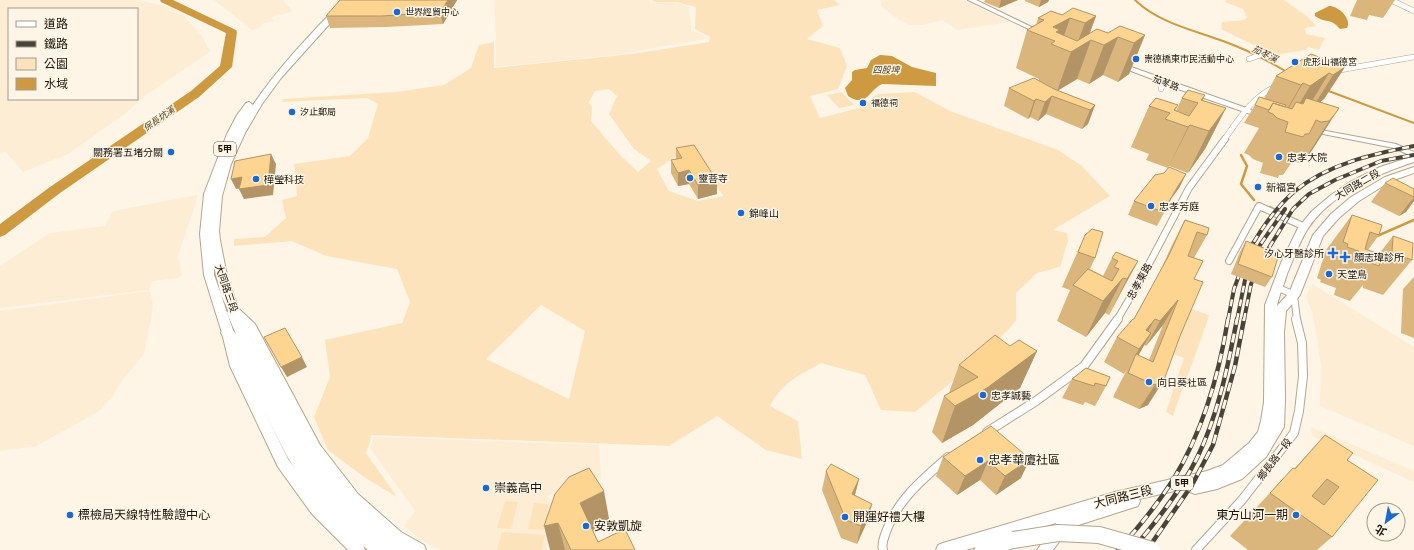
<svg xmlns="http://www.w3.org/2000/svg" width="1414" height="550" font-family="Barlow,'Noto Sans TC',sans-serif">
<rect width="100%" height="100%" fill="#fef5e6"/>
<path fill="#fdedd4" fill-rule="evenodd" d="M0 0H138L168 7 184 16 202 36 210 52 146 95 126 113 68 154 23 172 6 152 0 153ZM9 9H137V99H9Z
M214 0H284V2L290 8 292 12 272 17 274 21 261 24 262 27 252 30Z
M494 0H649L651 3 675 2 689 7 692 31 703 34 705 39 613 55 495 67 496 40Z
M880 0H963L1009 22 958 30 942 20 922 25H910L899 20 881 6V2Z
M198 195 178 257 182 275 178 278 152 281 149 290 0 308V266L50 233 105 226 113 211Z
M1312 284 1414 347V446L1320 406 1321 365 1313 315 1306 296Z
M150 291 153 305 151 320 144 354 118 386 113 396 98 412 36 446 0 451V311Z
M1311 427 1414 471V482L1312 436Z
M374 437 599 445 601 479 548 496 554 504 547 550H441L422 541 404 526 415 511 370 448Z"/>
<path fill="#fde3bb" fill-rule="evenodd" d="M652 0H834L840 5 817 10 823 26 807 39 840 48 847 66 838 89 810 96 820 118 859 108 878 94 915 92 950 111 1058 150 1082 166 1110 196 1053 230 1067 233 1068 241 1060 267 1037 273 1016 293V321L981 358 915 412 881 410 865 375 821 363C799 375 781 384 770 406L798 421 802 459 766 450 717 416 669 446 371 435 370 442 366 453 397 497 364 477 328 450 314 417 330 377 325 340 402 323 410 302 397 269 326 256 292 241 234 246V239L265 237 286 218 282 200 297 196 294 164 350 156 368 138 378 104 367 98 281 102 284 99 396 92 444 85 471 68 479 45 494 42V68L632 54 709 42 710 37 695 29 696 7 676 2H654ZM609 89 617 96 609 114 634 149 651 161 638 172 620 155 591 121 592 107 589 102 595 91ZM687 149 723 195V196L698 201 669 191 657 169ZM541 305 585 331 569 399 486 359Z
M1226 0H1284L1308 17 1316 26 1305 28 1306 34 1325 38 1319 50 1308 47 1305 50 1274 55 1221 29 1222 22 1244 20 1247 17 1243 9 1225 2Z
M842 92 854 105 839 108 827 95Z
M1189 308 1209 315C1199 349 1184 382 1173 416L1166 412 1184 358 1174 354Z
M505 501 518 502 511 529 497 528Z
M534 503 549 504 544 530 528 529Z
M502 532 545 535 542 550H497Z"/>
<path fill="#cd9a41" d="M1329 6C1339 6 1352 19 1347 28L1340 29C1330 17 1326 24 1315 16V13Z
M880 55 892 56 912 67 936 73V86L882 84C868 91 867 108 848 96L845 88 852 80V72L855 70 867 68 871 60Z"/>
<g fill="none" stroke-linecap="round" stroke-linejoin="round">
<path stroke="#cd9a41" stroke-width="2" d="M1135 0C1159 23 1193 30 1223 41 1245 49 1267 60 1287 72
M1326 90 1414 123"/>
<path stroke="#cd9a41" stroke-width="2.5" d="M1241 155 1247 166 1241 184 1254 200
M1269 207 1284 214
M1377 236 1414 220"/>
<path fill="#cd9a41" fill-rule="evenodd" d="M160 0H173L236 30 237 32 232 67 199 97 60 193 5 235 0 237V224L50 187 191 91 220 66 226 33 161 2Z"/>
<g stroke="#b4a58e" stroke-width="6">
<path id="minor-far2" d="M1391 0 1414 11
M1249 59 1263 54
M1334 71 1414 57
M1161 89 1163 82
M1224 140C1238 120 1254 94 1278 86"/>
</g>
<g stroke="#b4a58e" stroke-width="8">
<path id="minor-far1" d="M1229 261 1259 206 1305 227
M1277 287 1294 295 1297 320
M1117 320 1140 281 1189 188 1225 139"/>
</g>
<g stroke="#b4a58e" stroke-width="10">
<path id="minor" d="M987 432 1036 401 1084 366 1118 319
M883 550C881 543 884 538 886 532 897 500 923 479 948 457
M1196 550 1242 500 1294 433 1299 411 1303 376 1302 343 1296 319"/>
</g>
<g stroke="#b4a58e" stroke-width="2">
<path id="tertiary" d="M968 0H976L1044 33 1039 34Z
M1120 63 1266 115 1265 117H1259L1181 90 1118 66V64Z
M1310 128 1396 144 1414 152V157L1394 148 1313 132 1309 130Z"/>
</g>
<g stroke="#b4a58e" stroke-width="2">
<path id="primary" d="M343 0H351L281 78 262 104 245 133 231 164 222 196 219 231 220 240 227 276 238 308 255 324 320 445 358 494 401 532 424 545 426 550H405L391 542 348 504 310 453 247 330 231 316 221 295 234 333 242 366 288 459 322 504 363 545 365 550H348L312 514 278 467 230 366 222 333 204 275 200 234 204 194 227 134 237 115 246 103 249 102 253 105C279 66 312 33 343 0ZM214 267 221 294 214 275Z
M1414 156V162C1377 174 1329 195 1307 230 1299 243 1293 260 1287 274 1284 285 1279 295 1277 306L1289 293 1313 235 1331 214 1351 197 1385 177 1414 167V173L1391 181 1359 201 1339 218 1323 236 1300 295 1286 311 1284 332 1285 399 1284 427 1266 457 1242 479 1217 489 1195 494 1190 492 1188 488 1139 499 1140 501 1138 506 1069 528 1053 550H1037L1056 523 966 550H936L938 545 943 543 1115 492 1207 471 1223 465 1249 443 1258 432 1261 421 1264 402 1265 305 1281 263 1298 228 1312 211 1331 195 1350 182 1380 167Z"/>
</g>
<g stroke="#b4a58e" stroke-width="2">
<path id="motorway" d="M234 308 239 309 241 313 253 341 314 453 343 488 367 512 404 544 407 550H368L333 520 304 483 287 456 238 361 221 333 223 329C229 327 232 328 236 334L227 313 229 309Z
M1013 532 1019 534 1022 540 1019 546 1008 550H974L977 544Z"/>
</g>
<use href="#minor-far2" stroke="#fff" stroke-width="5"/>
<use href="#minor-far1" stroke="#fff" stroke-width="6"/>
<use href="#minor" stroke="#fff" stroke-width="8"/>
<use href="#tertiary" fill="#fff" fill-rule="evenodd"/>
<use href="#primary" fill="#fff" fill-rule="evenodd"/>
<use href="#motorway" fill="#fff" fill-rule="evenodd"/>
<g stroke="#494439" stroke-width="4">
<path id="rail-far1" d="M1247 254C1259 232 1276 207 1295 191 1328 164 1373 154 1414 146
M1255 256 1258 248 1285 209
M1262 259 1293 209 1309 194 1335 180 1381 161 1414 155
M1228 320 1234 289 1242 267
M1237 320 1245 280 1250 269
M1244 320 1251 284 1256 272"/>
</g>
<g stroke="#494439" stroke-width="4.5">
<path id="rail" d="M1118 550C1138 528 1157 505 1173 480 1203 431 1219 375 1228 319
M1132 550C1156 522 1180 492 1197 458 1218 415 1228 366 1237 319
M1147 550 1192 485 1213 445 1235 366 1244 319"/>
</g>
<use href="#rail-far1" stroke="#fef5e6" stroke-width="2.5" stroke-dasharray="7" stroke-linecap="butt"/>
<use href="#rail" stroke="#fef5e6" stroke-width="3" stroke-dasharray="9" stroke-linecap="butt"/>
<g stroke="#b4a58e" stroke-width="18" stroke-linecap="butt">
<path id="motorway-bridge" d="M1013 540 1058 533 1099 535 1152 550"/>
</g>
<use href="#motorway-bridge" stroke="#fff" stroke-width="16"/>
</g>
<path fill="#dab67d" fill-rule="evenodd" d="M340 0H457L443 24 386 27 330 28 326 16Z
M985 0H1018L999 8 984 2Z
M1025 0H1049L1048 2 1039 7 1025 1Z
M1357 0H1395L1383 18 1369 15 1367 20 1350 16Z
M1062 15 1096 16 1090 33H1108L1145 35 1129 74 1118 82 1103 75 1089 84 1077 79 1057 91 1095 105 1088 124 1082 129 1046 114 1038 121 1030 117 1028 119 1004 106 1009 88 1039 81V79L1016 68 1027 30 1036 25 1038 18Z
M1345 67 1324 99 1320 102 1339 108 1309 155 1303 162 1295 163 1292 162 1283 175H1279L1278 178 1260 173 1263 163 1253 159 1249 155 1244 153 1259 128 1244 123 1255 105 1264 99 1276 76Z
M1182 98 1202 100 1226 108 1205 149 1188 173 1169 166 1168 168 1146 160 1149 154 1131 147 1149 106 1178 105 1175 111H1176Z
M676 148 717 181V194L698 199 689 184 678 186 671 173V160L676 159Z
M1186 174 1179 188 1171 199 1157 226 1128 215 1134 201Z
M1385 183 1414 189V201L1406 212 1399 216 1371 202Z
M1352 215 1379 235 1368 250 1379 254 1393 236 1412 260 1383 295 1363 288V285L1350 301 1334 295 1336 288 1320 282 1321 280 1317 278 1326 250Z
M1185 220 1207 235 1194 258V279L1148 405 1139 409 1113 397 1122 379 1127 370 1124 374 1104 362 1117 337 1134 319 1156 280 1172 245ZM1163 325 1149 360 1138 355 1144 345 1146 346Z
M1085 235 1095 258 1090 269 1103 276 1112 258 1138 261 1109 315 1105 313 1086 337 1057 321 1070 290 1062 287Z
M1246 241 1272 277 1265 287 1231 274 1240 252Z
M1414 277V338L1401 333 1403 289Z
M1010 346 1037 351 1020 388 973 425 942 443 932 432 944 396 949 393 959 365Z
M1086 368 1106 386 1095 406 1085 402 1083 405 1062 398 1072 379Z
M991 426 1021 478 996 495 980 480 957 495 936 476 943 457Z
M1325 435 1347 460 1332 537 1317 550H1248L1230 536 1293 468 1294 469Z
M826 471 859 479 855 495 872 504 867 522 857 544 841 538 822 490Z
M555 494 610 524 593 532 598 542 635 550H550Z"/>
<path fill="#b29466" d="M448 0H457L443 24 440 12Z
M1001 0H1018L999 8Z
M1041 0H1049L1048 2 1039 7Z
M1096 16 1086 43 1091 40 1077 79 1057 91 1071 52 1075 49 1085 23Z
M1070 18 1060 48 1053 27Z
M1145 35 1129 74 1118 82 1134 43Z
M1118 37 1103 75 1089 84 1104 45Z
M1345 67 1324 99 1313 107 1333 75Z
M1329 73 1309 106 1303 104 1306 98 1295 116 1290 119 1310 86Z
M1303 83 1284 116 1282 118 1301 85Z
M1205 95 1169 166 1168 168 1201 100Z
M1052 96 1046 114 1038 121 1045 102Z
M1036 99 1030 117 1028 119 1034 101Z
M1095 105 1088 124 1082 129 1090 110Z
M1226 108 1205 149 1188 173 1209 131Z
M1335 114 1309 155 1303 162 1329 121Z
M271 154 276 164 273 195 244 199 239 189Z
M689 170V184L678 186V173Z
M1186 174 1179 188 1171 199 1157 226 1178 186Z
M242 177 247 187 236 189 231 179Z
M717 181V194L698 199V185Z
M1414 197V201L1406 212 1399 216Z
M1138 261 1119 296 1109 315 1127 279Z
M1123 278 1105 313 1086 337 1103 301Z
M1178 300 1163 325 1146 346 1160 321Z
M1155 319 1141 344 1146 330Z
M1151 333 1137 358 1136 354 1124 374 1139 349Z
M1037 351 1020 388 973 425 942 443 955 406Z
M302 357 307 367 287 377 281 367Z
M1164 380 1148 405 1139 409 1155 385Z
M1030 459 1021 478 996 495 1005 476Z
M988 461 980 480 957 495 965 476Z
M859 479 854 498 852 494Z
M604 491 610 524 587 535 580 503Z
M872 504 867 522 857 544 861 526Z
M558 523 565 550H550L544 526Z"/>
<path fill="#fed491" stroke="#b29466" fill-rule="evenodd" d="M340 0H448L440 12 382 16H326Z
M1073 8 1096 16 1085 23 1070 18 1053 27 1060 30 1056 32 1077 41 1097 29 1108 33 1120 26 1145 35 1134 43 1118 37 1104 45 1091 40 1071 52 1051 44 1055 41 1027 30 1044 20 1038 18 1051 11 1062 15Z
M1311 54 1345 67 1333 75 1329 73 1310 86 1303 83 1301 85 1276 76Z
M1034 78 1054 89 1095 105 1090 110 1052 96 1045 102 1036 99 1034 101 1009 88Z
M1188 90 1205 95 1201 100 1226 108 1209 131 1190 125 1188 127 1165 119 1170 113 1149 106 1156 98 1178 105 1174 110 1189 116 1198 103 1182 98Z
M1259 97 1286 105 1285 107 1273 103 1269 110 1255 105Z
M1306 98 1339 108 1335 114 1329 121 1321 122 1316 120 1309 134H1305L1303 137 1285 132 1288 122 1277 118 1273 114 1268 112 1273 103 1292 109 1296 102 1303 104Z
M694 145 717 181 698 185 689 170 678 173 671 160 682 158 676 148Z
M271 154 268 185 239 189 242 177 231 179 235 161Z
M1169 167 1186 174 1178 186 1163 212 1134 201 1155 175 1164 173Z
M1393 178 1414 189V197L1385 183Z
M1352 215 1382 225 1379 235 1370 232 1365 249 1382 255 1379 266 1362 260 1364 253 1347 247 1348 244 1343 242Z
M1185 220 1209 228 1207 235 1197 232 1188 256 1203 261 1194 279 1203 282 1180 336 1164 380 1155 385 1128 373 1136 354 1153 362 1178 300 1160 321 1155 319 1146 330 1151 333 1139 349 1117 337 1133 319H1134L1169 255Z
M1092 229 1103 232 1095 258 1078 252 1085 235Z
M1393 236 1413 243 1412 260 1392 253Z
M1246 241 1279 254 1272 277 1238 264Z
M1116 252 1138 261 1127 279 1123 278 1103 301 1073 285 1088 269 1112 281 1119 269 1114 267 1118 261 1112 258Z
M285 328 302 357 281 367 264 337Z
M995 335 1010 346 1019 340 1037 351 987 388 955 406 944 396 978 377 959 365Z
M1086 368 1110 377 1106 386 1095 383 1094 386 1072 379Z
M991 426 1030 459 1005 476 988 461 965 476 943 457Z
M1325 435 1353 453 1347 460 1378 480 1332 537 1270 493 1293 468 1295 469ZM1327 479 1339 487 1324 505 1312 496Z
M831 464 859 479 852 494 872 504 861 526 846 520 826 471Z
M589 468 604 491 580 503 598 542 625 529 635 550H571L558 523 544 526 555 494 569 477Z"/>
<g fill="#1b68d3" stroke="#fef5e6" stroke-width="1.5">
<circle cx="397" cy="12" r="4"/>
<circle cx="1136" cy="59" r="4"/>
<circle cx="1295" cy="62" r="4"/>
<circle cx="863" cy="103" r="4"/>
<circle cx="292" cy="112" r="4"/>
<circle cx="171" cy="152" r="4"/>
<circle cx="1279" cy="157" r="4"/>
<circle cx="690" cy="178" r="4"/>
<circle cx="256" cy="179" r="4"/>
<circle cx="1258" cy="187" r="4"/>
<circle cx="1151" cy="206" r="4"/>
<circle cx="741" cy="213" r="4"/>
<path d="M1331 247h4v4h4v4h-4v4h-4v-4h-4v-4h4z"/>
<path d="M1343 251h4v4h4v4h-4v4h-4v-4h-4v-4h4z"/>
<circle cx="1329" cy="274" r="4"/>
<circle cx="1149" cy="382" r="4"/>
<circle cx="983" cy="395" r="4"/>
<circle cx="980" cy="460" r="4"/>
<circle cx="486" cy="488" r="4"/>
<circle cx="70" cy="515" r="4"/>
<circle cx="1296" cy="515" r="4"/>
<circle cx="845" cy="517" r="4"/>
<circle cx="586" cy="526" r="4"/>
</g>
<g text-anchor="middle" stroke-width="3" stroke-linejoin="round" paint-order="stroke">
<g font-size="9" fill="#19140b" stroke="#fef5e6" text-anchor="start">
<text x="405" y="15">世界經貿中心</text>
<text x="1144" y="62">崇德橋東市民活動中心</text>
<text x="1303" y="65">虎形山福德宮</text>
<text x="871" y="106">福德祠</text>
<text x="300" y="115">汐止郵局</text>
</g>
<g font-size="9" font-style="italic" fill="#4f3a15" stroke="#fef5e6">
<text transform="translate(1265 54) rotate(26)" y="3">茄苳溪</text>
<text x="886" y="73">四股埤</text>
<text transform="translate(159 119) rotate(-35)" y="3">保長坑溪</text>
</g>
<g font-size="9" fill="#19140b" stroke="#fef5e6">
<text transform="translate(1166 83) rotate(21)" y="3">茄苳路</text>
</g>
<g fill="#fef5e6" stroke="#5e584d" stroke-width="1">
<rect x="214" y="142" width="22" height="14" rx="3"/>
<rect x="1171" y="476" width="22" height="14" rx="3"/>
</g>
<g font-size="9" font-weight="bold" fill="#19140b">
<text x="225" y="152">5甲</text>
<text x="1182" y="486">5甲</text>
</g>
<g font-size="10" fill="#19140b" stroke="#fef5e6" text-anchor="start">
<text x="163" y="156" text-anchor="end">關務署五堵分關</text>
<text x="1287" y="161">忠孝大院</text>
<text x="698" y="182">靈菩寺</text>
<text x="264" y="183">樺瑩科技</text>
<text x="1266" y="191">新福宮</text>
<text x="1159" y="210">忠孝芳庭</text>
<text x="749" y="217">錦峰山</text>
<text x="1324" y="257" text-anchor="end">汐心牙醫診所</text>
<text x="1354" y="261">顏志瑋診所</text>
<text x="1337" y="278">天堂鳥</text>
<text x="1157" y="386">向日葵社區</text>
<text x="991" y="399">忠孝誠藝</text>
</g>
<g font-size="10" fill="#19140b" stroke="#fef5e6">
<text transform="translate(1357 184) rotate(-30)" y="4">大同路二段</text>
<text transform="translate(1139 281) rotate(-61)" y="4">忠孝東路</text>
<text transform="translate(227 288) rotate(71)" y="4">大同路三段</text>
<text transform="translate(1274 459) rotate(-53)" y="4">鄉長路一段</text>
</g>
<g font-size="12" fill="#19140b" stroke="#fef5e6" text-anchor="start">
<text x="988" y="464">忠孝華廈社區</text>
<text x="494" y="492">崇義高中</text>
<text x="78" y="519">標檢局天線特性驗證中心</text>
<text x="1288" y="519" text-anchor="end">東方山河一期</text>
<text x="853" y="521">開運好禮大樓</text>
<text x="594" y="530">安敦凱旋</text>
</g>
<g font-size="12" fill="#19140b" stroke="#fef5e6">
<text transform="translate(1123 497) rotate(-14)" y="4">大同路三段</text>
</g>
</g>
<rect x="8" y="8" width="130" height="92" fill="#fef5e6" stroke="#a29b8e"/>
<rect x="16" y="21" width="20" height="6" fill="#ffffff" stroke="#a29b8e"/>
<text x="44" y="28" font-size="12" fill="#19140b">道路</text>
<rect x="16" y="41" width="20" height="6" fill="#494439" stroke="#a29b8e"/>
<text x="44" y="48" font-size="12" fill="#19140b">鐵路</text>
<rect x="16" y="58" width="20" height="12" fill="#fde3bb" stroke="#a29b8e"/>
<text x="44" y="68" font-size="12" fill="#19140b">公園</text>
<rect x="16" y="78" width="20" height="12" fill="#cd9a41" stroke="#a29b8e"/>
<text x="44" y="88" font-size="12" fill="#19140b">水域</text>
<g transform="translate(1386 522) rotate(212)"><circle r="19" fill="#fef5e6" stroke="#a29b8e"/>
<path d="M0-3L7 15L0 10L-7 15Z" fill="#1b68d3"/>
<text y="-6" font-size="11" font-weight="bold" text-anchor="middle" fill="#19140b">北</text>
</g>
</svg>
